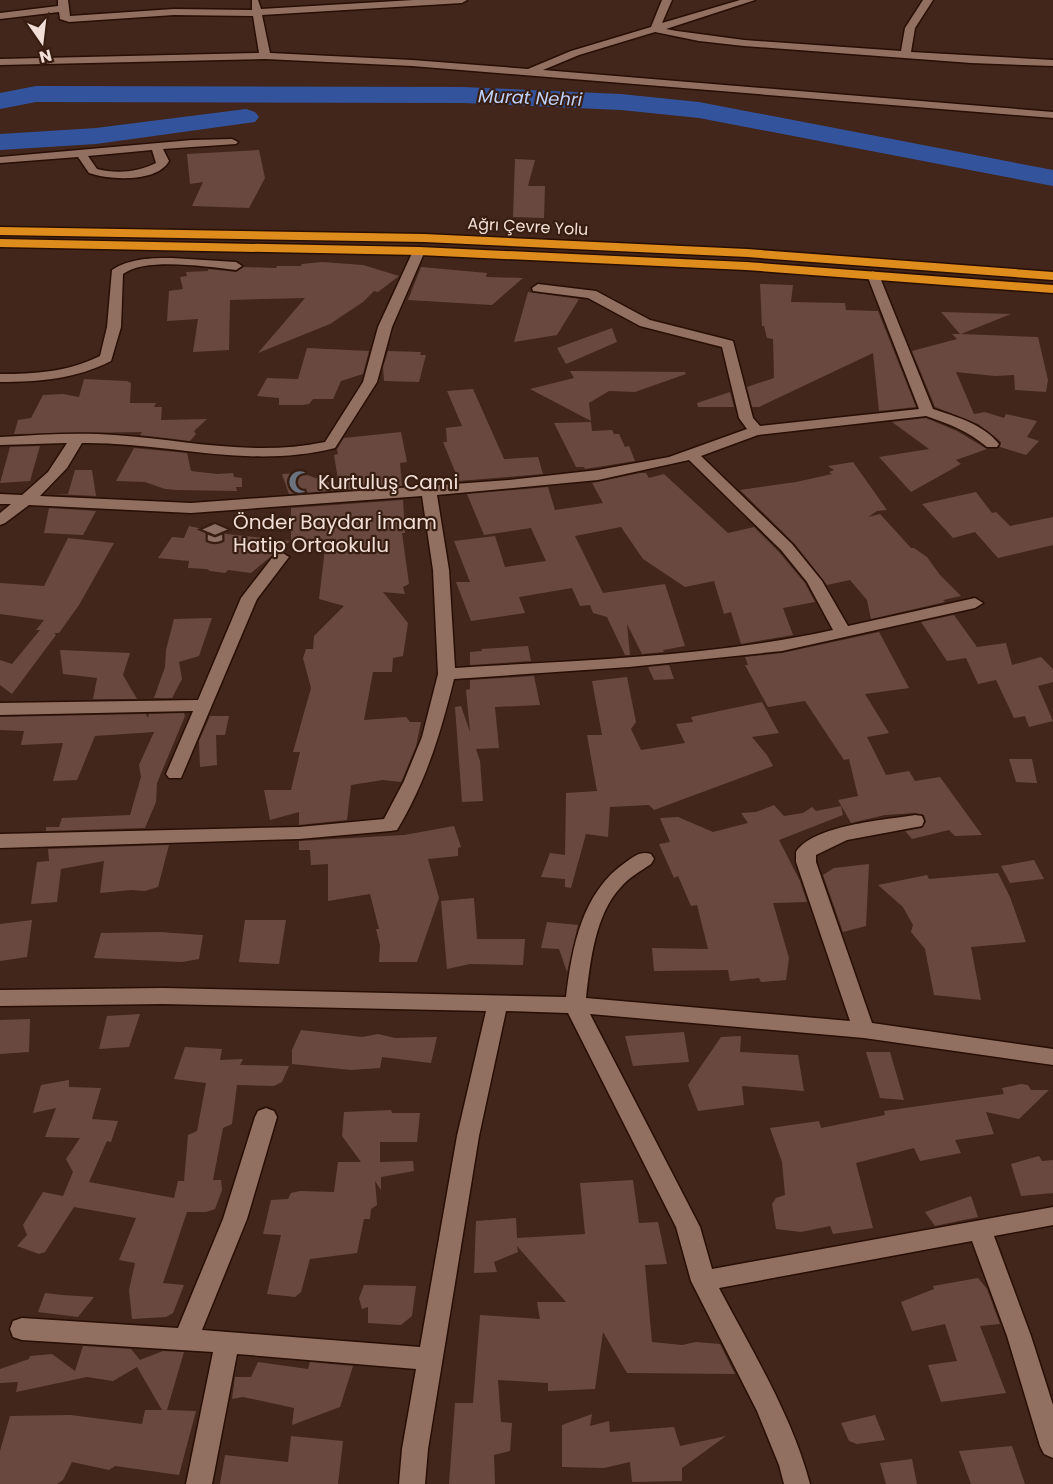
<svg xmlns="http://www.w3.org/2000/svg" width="1053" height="1484" font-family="Poppins,sans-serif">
<rect width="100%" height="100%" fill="#42261b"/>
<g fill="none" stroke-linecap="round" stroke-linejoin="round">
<path fill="#33539d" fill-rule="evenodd" d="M36 86 463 87 621 94 699 102 1053 170V186L699 118 621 110 463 103 36 102 0 109V93Z
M246 109 255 112 259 117 255 122 96 144 0 150V134L96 128Z"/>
</g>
<path fill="#69493f" d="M259 150 265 178 249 208 192 206 203 182 190 184 187 154Z
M515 159 535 160 528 186H545L544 218 513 217Z
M322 262 363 265 399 276 378 292 374 291 363 302 330 324 258 353 305 298 230 300 229 350 193 352 198 319 167 321 169 291 183 289 180 277 187 276 186 272 208 271V269L236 272 244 267 276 268 277 266H301L302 264Z
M421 267 487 273 486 277 523 278 492 305 408 300Z
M760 284 793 285 791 302 845 303 846 310 878 311 916 407 879 411 873 353 759 407H752L747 387 774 378 773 339 767 338 764 326H762Z
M528 292 579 299 557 335 514 342Z
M941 312 1011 314 961 334 1038 337 1048 380 1046 392 1015 390 1014 375 995 376 956 372 974 414 985 412 1004 418 1006 414 1037 421 1027 437 1039 441 1026 455 1000 447 1001 442 994 436 978 424 935 407 912 351 957 339 952 334H960Z
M612 328 617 342 566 364 557 348Z
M307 348 369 351 363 374 341 381 333 399H313L309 404 302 405H279V398L257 396 267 378 298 379Z
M388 351 421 352 420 355H426L419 382 384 381 383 367Z
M570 371 685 372 686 374 635 392 609 391 589 403 591 421 530 389 574 378Z
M84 379 127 381 131 383 130 403H156L154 407H162L161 420 207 419 194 431 196 434 190 441 140 435 142 432 14 434 18 420 31 418 43 395 63 394 79 397Z
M473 389 504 459 538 457 543 474 459 481 443 442H447L446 428 462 426 447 391Z
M730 392 734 407H698L697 403Z
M926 418 957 431 987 449 956 460 961 464 911 492 879 457 929 449 892 422Z
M591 422 592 431 612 430 614 434H619L625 447 629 446 635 461 585 469 584 467H576L554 423Z
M401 432 407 462 400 463 402 486 289 494 282 474 301 473 339 486 334 455 338 454 337 449 344 438Z
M40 446 30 481 0 483 10 447Z
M134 448 187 453 191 471 217 474 233 473 234 477 242 478V487H236L237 491 177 490 165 489 145 482 116 481Z
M853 462 887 510 877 511 868 517 880 514 911 548H914L927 557 940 575 961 596 943 600 945 602 871 619 867 600 850 580 827 585 794 543 740 490 796 482 832 474 829 472 834 470 828 466Z
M75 470H92L96 496 52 494H68Z
M640 473H646L649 478 664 474 728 533 754 527 779 552 805 583 815 602 783 608 793 635 741 644 731 612 724 614 714 581 685 587 643 559 621 527 575 536 603 593 665 584 685 646 663 650 664 652 642 654 627 624 630 655H625L607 617 593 613 590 605 580 606 572 588 519 597 525 613 471 621 456 582H470L454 541 495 536 505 567 546 561 531 528 484 535 467 494 548 487 555 510 603 503 592 483Z
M976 492 992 513 996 512 1010 526 1053 517V545L998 558 975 532 953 538 922 504Z
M403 500 405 533H402L409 584 403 587 405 594 383 592 408 623 403 656 393 658 392 672H373L364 720 406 717 410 722H421L416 746 402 780 401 782 383 780 351 785 347 820 299 825V812L270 820 264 790H291L300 752H293L311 688 303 658 306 649H313L314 636 344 606 319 599 326 540 291 542V508Z
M49 508 96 511 83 535 44 533Z
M189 526 227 534 290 541 251 573 228 570 225 573 210 571 207 569 188 568 189 561 158 558 172 537 184 538Z
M68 538 114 543 79 605 59 633H54L56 635 12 694 0 685V660L12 664 40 630H36L44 620 0 614V583L44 586Z
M954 615 977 647 1006 643 1012 665 1041 657 1053 669V682L1038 686 1053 721 1029 727 1025 716 1014 718 996 680 978 684 966 658 947 661 921 622Z
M212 618 199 656 179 662 182 679 172 698H154L165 667 166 650 174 619Z
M879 632 909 688 865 694 889 733 867 737 886 775 909 771 915 781 940 777 982 835 955 836 949 830 912 839 905 831 922 828 926 822 924 815 915 813 885 815 851 823 838 800 858 796 849 759 844 760 805 701 768 707 745 665H748L745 657 782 653Z
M528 646 531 661 470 665V652L482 651 481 649Z
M60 650 130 653 123 675 137 699H93L97 678 63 674Z
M669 665 674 679 654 680 648 667Z
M534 676 540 705 495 707 499 748 476 749 480 761 483 801 462 802 455 707 461 706 470 732 466 690 470 689V680Z
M627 677 636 722 631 729 641 750 685 743 676 724 693 722 691 717 762 702 779 733 752 737 767 755 773 766 654 810 649 805 610 807 608 837 586 834 571 888 565 887V879L541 877 550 853 565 855 566 793 597 791 587 735H602L592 681Z
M184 713 185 716 157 783 156 802 145 828 46 831V827H59L62 818 130 815 141 777 139 765 154 732 95 736 77 780 53 781 63 743 21 745 24 731 0 730V717L146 714 148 718 149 714Z
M210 716H229L225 735H216L217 765 200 767 199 741Z
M1009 759H1032L1037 783 1016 782Z
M774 805 784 816 803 813 812 807 816 811 841 806 843 815 779 840 800 881 807 902 773 903 789 958 786 980 761 982 759 978 730 981 728 970 654 971 652 948 708 949 697 905 691 906 678 876 674 878 659 844 670 842 660 818 678 817 713 832 748 823 741 813 756 812Z
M454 826 461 847 458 848V856L428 859 439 898 417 962H379L380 945 376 929H379L370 894 328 901V864L311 865 310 850H299V841L404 835Z
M169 845 158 887 145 891 131 890 100 893 104 861 61 869 57 902 31 904 37 862 49 861 48 849Z
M1034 860 1044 879 1010 883 1001 866Z
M869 864 866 926 843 932 823 875 834 868Z
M998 873 1010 897 1026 942 971 947 981 1000 934 995 925 949 911 932 913 925 903 907 878 885 927 875 929 879Z
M474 898 477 939H525L523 965 470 964 447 969 441 901Z
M32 920 27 957 0 961V924Z
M245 920H286L279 964 239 962Z
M547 922 578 925 567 972 559 949 541 948Z
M160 932 203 935 199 959 182 962 94 958 101 933Z
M140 1014 129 1047 99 1049 107 1016Z
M30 1019 29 1052 0 1054V1020Z
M301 1030 362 1037 378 1034 395 1038 437 1037 431 1063 382 1057 380 1068 351 1070 292 1064V1050Z
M684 1032 689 1062 633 1066 625 1036Z
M741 1036 740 1052 798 1055 804 1091 742 1086 744 1105 698 1111 688 1085 721 1037Z
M185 1047 222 1049 220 1060 243 1059 240 1065 289 1066 282 1082 274 1086 237 1085 232 1124 223 1128 213 1180H221L222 1190 215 1209 206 1212H187L163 1283 184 1285 173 1313 166 1317 132 1319 129 1290 135 1263 119 1260 136 1218 74 1207 45 1252 39 1254 17 1246 27 1235 23 1225 43 1192 63 1196 73 1172 66 1159 80 1138 45 1137 56 1108 33 1113 41 1085 69 1080V1087L101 1088 92 1119 118 1121 111 1142 107 1141 89 1182 174 1198 178 1181H184L188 1135 197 1131 206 1083 174 1079Z
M866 1052H890L904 1100 880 1098Z
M1021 1084 1028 1085 1031 1090H1049L1019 1119 986 1112 994 1134 955 1140 961 1153 920 1161 914 1148 856 1163 873 1228 833 1234 830 1226 801 1232 776 1229 772 1204 776 1198 785 1195 782 1162 770 1128 819 1121 821 1128 885 1115 884 1111 1004 1094 1002 1088Z
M391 1110 392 1113H420L417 1142H380V1162L413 1161 414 1171 381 1177V1190L375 1181 377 1205 371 1209 370 1219H364L357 1253 310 1259 301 1292 295 1297 267 1294 281 1235 263 1234 271 1200 288 1199 291 1193 300 1191 334 1192 338 1162H361L342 1136 344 1112Z
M1039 1156 1042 1161 1053 1160V1193L1021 1196 1011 1164Z
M633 1180 639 1223 658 1222 667 1264 645 1265 652 1342 682 1345 696 1342 720 1344 735 1374 627 1373 603 1332 595 1389 548 1391V1383L498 1380 501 1422 512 1423 510 1451 494 1455 495 1484H449L455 1403H473L480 1315 540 1319 537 1302H566L517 1246 518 1252 494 1262 497 1272 474 1273 476 1221 516 1218 517 1238 585 1234 580 1183Z
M971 1196 978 1217 935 1226 925 1212Z
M978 1278 987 1289 1000 1324 980 1326 1006 1393 941 1402 928 1365 957 1361 945 1324 912 1331 901 1302 934 1289 933 1286Z
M364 1285 416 1286 412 1316 401 1325 368 1323V1307L362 1309 359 1298Z
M45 1293 62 1295 94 1297 78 1317 38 1312Z
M83 1346 131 1349 140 1360 163 1351 184 1352 167 1410 196 1411 179 1475 115 1466 109 1470 72 1462 63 1480 57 1484H0V1451L10 1416 70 1415 142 1424 145 1410H162L137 1367 113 1381 87 1377 16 1392 18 1382 0 1383V1369L29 1359 30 1356 52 1354 75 1371Z
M258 1362 308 1369 310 1362 353 1366 340 1407 292 1425 294 1408 243 1397 232 1399 235 1377H251Z
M592 1414 590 1426 609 1421 610 1432 674 1427 680 1446 726 1436 682 1468V1481L632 1482 630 1462 604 1468 562 1467V1425Z
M875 1415 885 1440 857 1444 849 1441 841 1423Z
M291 1436 343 1441 338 1484H220L225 1455 288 1462Z
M1012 1446 1025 1484H971L959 1451Z
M912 1459 917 1484H886L880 1463Z"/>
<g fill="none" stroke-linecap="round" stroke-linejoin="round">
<g stroke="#280e04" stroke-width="3">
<path id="minor" d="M58 0H68L70 16 174 9 252 10V0H258L261 9 414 0H467L462 3 262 15 270 53 412 60 528 69 571 51 651 27 662 0H672L662 23 740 0H755L666 29 677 31 744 40 901 51 905 28 923 0H933L915 28 911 52 1053 60V66L971 63 744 46 699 41 655 32 579 55 543 70 1053 112V118L412 66 265 59 0 65V59L259 53 253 16 174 15 69 22 60 19 59 12 0 19V13L58 6Z
M232 139 238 142 236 144 163 149 169 161C157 183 109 180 89 173L78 157 0 163V157L192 140ZM152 150 156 163C138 172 117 174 97 169L88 156Z
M419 247 425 251 392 327 377 382 335 448C248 470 169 442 82 443L67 468 40 496 191 503 509 480 598 470 669 457 747 429 739 418 722 347 640 326 588 298 533 291 532 288 538 284 596 291 650 320 733 341 753 418 760 426 919 409 867 275 873 271 879 275 933 409C957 417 983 424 999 444L997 447H987C968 431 949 424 926 416L758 435 701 456 792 544 822 581 848 626 975 598 983 603 975 608 782 651 629 667 454 679C441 732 426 782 397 830L390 831 299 839 0 848V834L299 827 384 819 404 781 422 737 438 674 433 570 422 496 191 513 29 505 5 523 0 525V513L11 504H0V494L22 495 48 472 67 443 0 445V437C38 435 77 432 115 435 186 440 254 457 325 442L363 382 378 327 413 251ZM689 460 781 550 807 582 833 630C710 657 581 660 455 668L449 570 437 495 598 480Z
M172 258 236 262 242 266 236 270C207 267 147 257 123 274L121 327 111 361C76 379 39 382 0 382V374C35 374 68 372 100 356L107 327 112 270C130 258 152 258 172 258Z
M281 552 289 557 257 599 181 778H169L166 774 193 711 0 715V703L198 700 241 598 275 554Z
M915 815 922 816 924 821 922 826 847 840 816 855V862L872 1023 1053 1049V1065L864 1038 590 1014 700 1227 712 1269 1053 1207V1225L994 1236 1031 1336 1053 1405V1458L1044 1454 1040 1446 1007 1336 972 1241 719 1288C752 1351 792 1415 810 1484H784L779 1465 757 1411 691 1281 676 1227 568 1013 506 1011 479 1136 428 1449 425 1484H399L402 1449 416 1369 237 1354 212 1484H186L213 1352 22 1340 13 1337 10 1329 13 1321 22 1318 178 1328 223 1219 255 1117 258 1111 266 1108 274 1111 277 1117 247 1219 202 1330 420 1347 457 1136 486 1011 163 1004 0 1006V990L163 988 566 997C572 947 582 892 626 862 635 856 640 851 651 854L654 859 651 864C641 871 629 877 621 887 595 914 590 963 586 998L850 1021 796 862V852C813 825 885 820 915 815Z"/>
</g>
<g stroke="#280e04" stroke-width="3">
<path id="highway" d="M0 227 424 234 747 249 1053 272V280L747 257 424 242 0 235Z
M0 239 419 247 746 262 1053 285V293L746 270 419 255 0 247Z"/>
</g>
<use href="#minor" fill="#917062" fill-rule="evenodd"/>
<use href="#highway" fill="#de8c1b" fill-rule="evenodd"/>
</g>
<defs>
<g id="mosque-bare" transform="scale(1.8)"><path d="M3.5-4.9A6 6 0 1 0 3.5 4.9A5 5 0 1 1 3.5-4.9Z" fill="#6b7280" stroke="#381d11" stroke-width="2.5" paint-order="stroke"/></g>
<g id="school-bare" transform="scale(1.8)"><path d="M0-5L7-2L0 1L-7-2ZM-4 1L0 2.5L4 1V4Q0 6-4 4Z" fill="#8d6e63" stroke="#381d11" stroke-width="2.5" paint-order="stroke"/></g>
</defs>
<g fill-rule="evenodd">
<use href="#mosque-bare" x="300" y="482"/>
<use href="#school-bare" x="215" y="533"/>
</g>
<g text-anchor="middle" stroke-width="4.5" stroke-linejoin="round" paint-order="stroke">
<g font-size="16" fill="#f1ded6" stroke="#381d11">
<text transform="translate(528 226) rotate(3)" y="6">Ağrı Çevre Yolu</text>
</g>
<g font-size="18" font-style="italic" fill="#bdd1fb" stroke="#381d11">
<text transform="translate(530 98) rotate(2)" y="6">Murat Nehri</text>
</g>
<g font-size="20" fill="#f1ded6" stroke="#381d11" text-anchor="start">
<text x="318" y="489">Kurtuluş Cami</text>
<text x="233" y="529">Önder Baydar İmam<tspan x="233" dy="23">Hatip Ortaokulu</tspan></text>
</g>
</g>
<g transform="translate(42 42) rotate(166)" stroke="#381d11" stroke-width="4.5" paint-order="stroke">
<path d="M0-4.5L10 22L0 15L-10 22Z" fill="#f1ded6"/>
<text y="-9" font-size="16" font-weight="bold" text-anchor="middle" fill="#f1ded6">N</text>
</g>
</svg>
